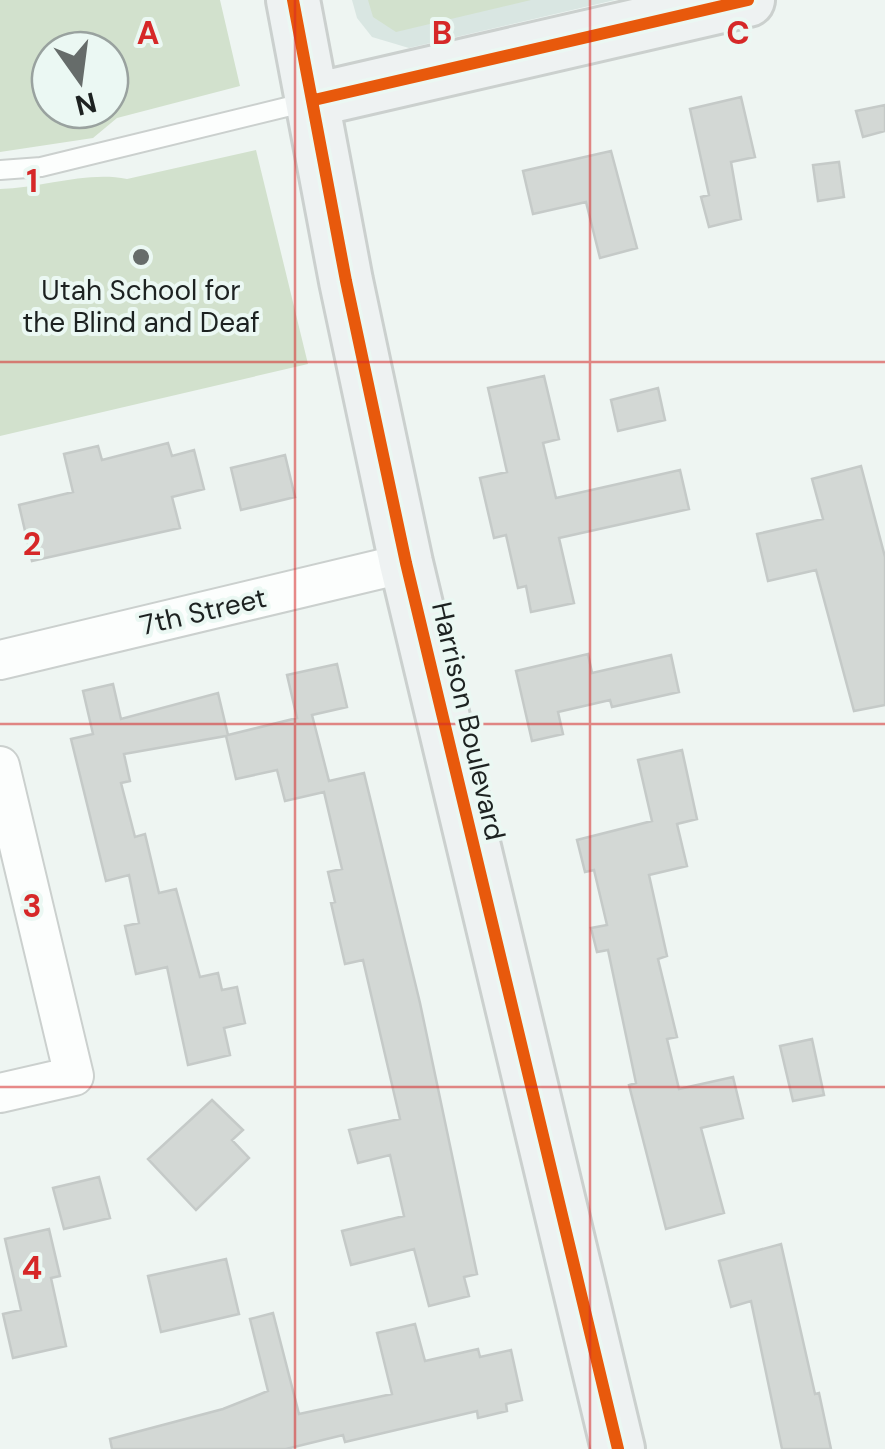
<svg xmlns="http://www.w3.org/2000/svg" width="885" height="1449" font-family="'DM Sans',sans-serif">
<rect width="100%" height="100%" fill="#eef5f2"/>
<path fill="#d9e6e2" d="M352 0H615L409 48 372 37 357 18Z"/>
<path fill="#d2e1cd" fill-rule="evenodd" d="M0 0H220L240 86 117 118 93 138 0 152ZM50 50H110V110H50Z
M368 0H531L396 32 373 17Z
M256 150 308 364 0 436V189C42 188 86 171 127 179Z"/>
<path fill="#d3d8d5" stroke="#c5cac8" stroke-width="2.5" d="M741 97 755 157 731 162 741 219 709 227 701 197 709 195 690 109Z
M885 105V131L863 137 856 111Z
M611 151 637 248 600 258 586 202 533 214 523 171Z
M839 162 844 197 818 201 813 165Z
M544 376 559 439 543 443 556 498 680 470 689 509 559 538 574 603 531 612 526 586 518 588 506 535 494 538 480 478 507 472 488 388Z
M658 388 665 420 618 431 611 400Z
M168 443 172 456 194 450 204 489 172 497 180 528 32 561 19 505 73 492 64 454 98 446 102 460Z
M285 455 295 497 241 510 231 468Z
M861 466 885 557V705L854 711 816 570 768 581 757 534 823 519 812 479Z
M588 654 592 673 671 655 679 692 612 707 610 700 558 712 563 734 532 741 516 671Z
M337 664 347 707 312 715 329 781 364 773 420 1003 477 1274 464 1277 469 1296 429 1306 414 1249 351 1265 342 1231 404 1216 390 1155 358 1163 349 1130 400 1119 363 960 345 964 331 903 335 902 328 872 342 869 324 792 285 801 277 770 236 779 226 736 124 754 130 781 121 783 135 837 145 834 159 893 176 889 200 977 218 973 222 990 237 987 245 1023 224 1028 230 1055 188 1065 167 967 136 974 125 926 139 923 129 875 106 881 71 739 93 734 83 691 113 684 121 719 218 693 228 735 297 718 287 675Z
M682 750 697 819 677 824 687 866 649 875 667 956 658 959 677 1037 667 1039 679 1089 733 1077 743 1118 701 1128 724 1213 666 1229 629 1085 636 1083 608 950 597 952 591 928 607 925 594 870 585 872 577 840 652 821 638 760Z
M812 1039 824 1095 793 1101 780 1046Z
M212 1100 243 1130 232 1140 249 1158 196 1210 148 1159Z
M99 1177 110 1218 64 1229 53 1188Z
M49 1229 60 1276 51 1278 66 1346 13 1358 3 1314 21 1310 5 1239Z
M781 1244 815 1394 819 1393 831 1449H782L751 1301 731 1307 719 1261Z
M226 1259 239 1314 161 1332 148 1276Z
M273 1313 299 1414 392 1394 377 1333 415 1324 425 1361 478 1349 480 1357 511 1350 522 1400 506 1404 507 1411 478 1418 477 1411 345 1442 343 1435 286 1449H112L110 1439 223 1409 268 1391 250 1319Z"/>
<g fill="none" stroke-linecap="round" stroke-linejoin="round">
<g stroke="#cbd0ce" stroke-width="22">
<path id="lane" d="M0 170 41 167 307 102"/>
</g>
<g stroke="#cbd0ce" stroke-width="42">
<path id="street" d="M0 660 406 563
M0 766 74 1076 0 1093"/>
</g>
<g stroke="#cbd0ce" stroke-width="58">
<path id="secondary" d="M293 0 346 281 406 563 618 1449
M314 100 748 0"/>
</g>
<use href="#lane" stroke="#fcfefd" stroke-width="18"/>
<use href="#street" stroke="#fcfefd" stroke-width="38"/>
<use href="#secondary" stroke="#eef2f2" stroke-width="52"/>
<g stroke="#ebf8f3" stroke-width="19">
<path id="cycleway" d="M293 0 346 281 406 563 618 1449
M314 100 748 0"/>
</g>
<use href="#cycleway" stroke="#e8590c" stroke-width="12"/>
</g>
<path fill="none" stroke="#d62828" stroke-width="2.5" stroke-opacity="0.55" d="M295 0V1449M590 0V1449M0 362H885M0 724H885M0 1087H885"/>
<circle fill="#666c6a" stroke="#ebf8f3" stroke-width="4" cx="141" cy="257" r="10"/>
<g text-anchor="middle" stroke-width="8" stroke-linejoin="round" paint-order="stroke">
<g font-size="28" fill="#1d2221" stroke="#ebf8f3">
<text x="141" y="300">Utah School for<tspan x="141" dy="32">the Blind and Deaf</tspan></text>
</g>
<g font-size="28" fill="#1d2221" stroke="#ebf8f3">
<text transform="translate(203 611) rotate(-13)" y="10">7th Street</text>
<text transform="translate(469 721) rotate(77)" y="10">Harrison Boulevard</text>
</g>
</g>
<g font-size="32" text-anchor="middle" font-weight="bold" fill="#d62828" stroke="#ebf8f3" stroke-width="8" stroke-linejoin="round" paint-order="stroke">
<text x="148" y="44">A</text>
<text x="442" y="44">B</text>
<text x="738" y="44">C</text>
<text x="32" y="192">1</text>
<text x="32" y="555">2</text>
<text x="32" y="917">3</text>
<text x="32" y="1279">4</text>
</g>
<g transform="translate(80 80) rotate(166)"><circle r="48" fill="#ebf8f3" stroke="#99a29f" stroke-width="2.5"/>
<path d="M0-8L18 38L0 25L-18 38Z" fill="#666c6a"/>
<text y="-15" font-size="28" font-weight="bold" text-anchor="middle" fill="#1d2221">N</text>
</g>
</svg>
